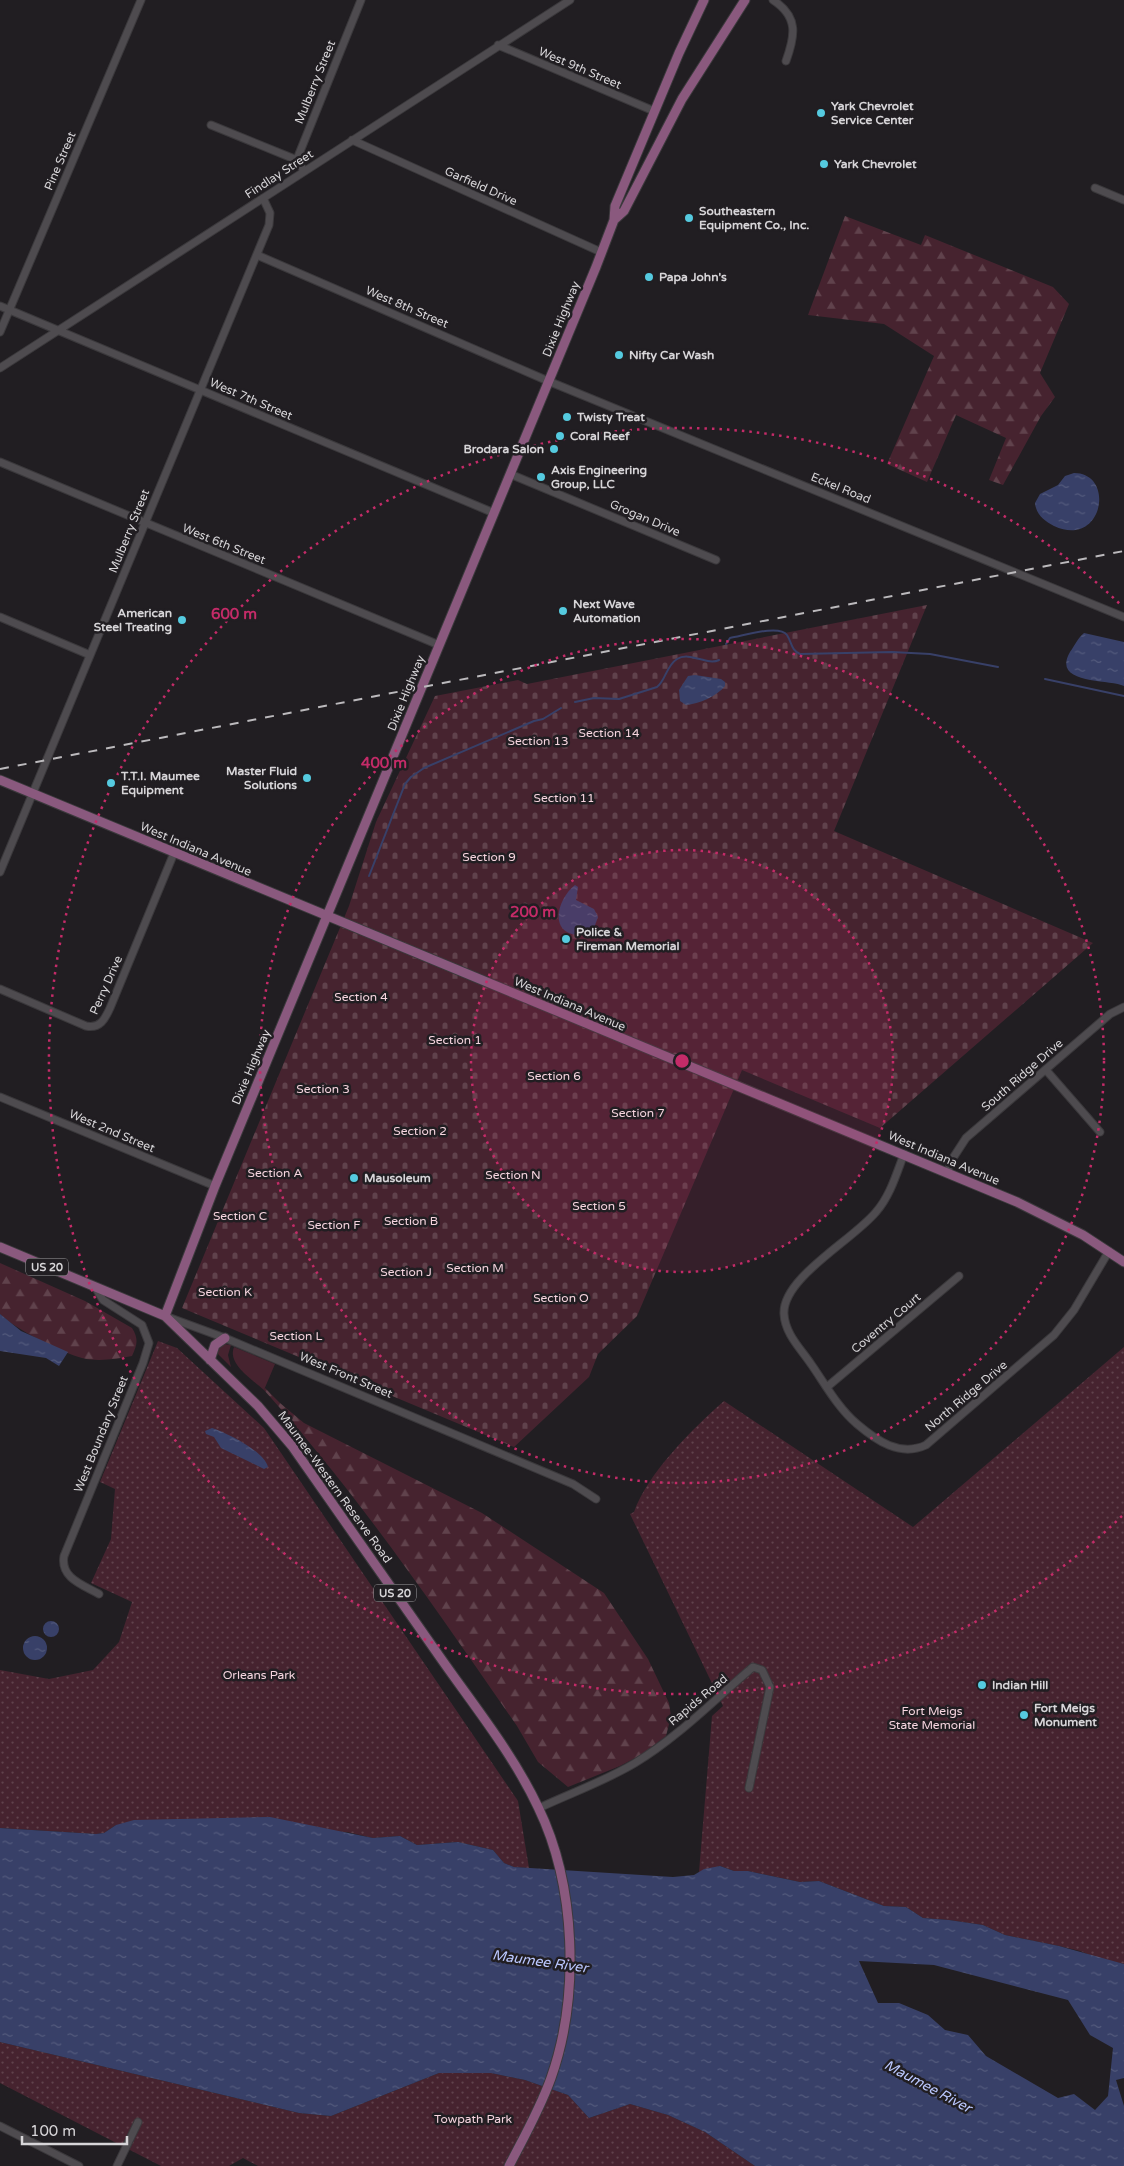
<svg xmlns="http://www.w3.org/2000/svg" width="1124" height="2166" font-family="'Varela Round',sans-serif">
<defs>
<pattern id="forest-firs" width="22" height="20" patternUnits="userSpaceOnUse" patternTransform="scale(1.25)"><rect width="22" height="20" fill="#46232f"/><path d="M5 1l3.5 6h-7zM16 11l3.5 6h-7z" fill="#60424c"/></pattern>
<pattern id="cemetery-stones" width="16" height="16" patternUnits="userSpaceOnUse" patternTransform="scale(1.25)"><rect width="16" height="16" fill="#46232f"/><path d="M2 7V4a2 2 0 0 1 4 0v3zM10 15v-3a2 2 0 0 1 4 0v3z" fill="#60424c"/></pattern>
<pattern id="park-dots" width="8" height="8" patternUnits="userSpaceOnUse" patternTransform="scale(1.25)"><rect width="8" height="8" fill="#46232f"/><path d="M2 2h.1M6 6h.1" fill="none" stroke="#60424c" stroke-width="1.8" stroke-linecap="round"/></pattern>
<pattern id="water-ripples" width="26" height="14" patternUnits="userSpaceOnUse" patternTransform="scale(1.25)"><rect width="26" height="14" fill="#384068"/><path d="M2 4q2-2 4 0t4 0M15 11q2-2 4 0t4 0" fill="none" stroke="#545b7d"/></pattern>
</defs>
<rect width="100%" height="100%" fill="#211e22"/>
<path fill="#46232f" d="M224 1344 231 1345 228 1355 231 1367 218 1354V1349Z
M234 1347 275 1364 264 1390C252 1379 227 1364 234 1347Z"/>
<path fill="url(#forest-firs)" d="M845 216 921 245 925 235 1053 287 1069 304 1040 373 1055 397 1041 416 1003 485 989 480 1006 438 956 415 927 482 887 464 934 356 884 324 808 315Z
M0 1263 85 1301 132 1328C139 1339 137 1345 132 1356 116 1359 98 1362 82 1358 62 1353 15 1329 0 1314Z
M265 1388 280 1403 304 1423 482 1513 604 1593 648 1659 669 1703 671 1716 666 1736 641 1755 620 1766 568 1787 538 1762 517 1726C437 1611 358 1494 264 1390Z"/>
<path fill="url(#cemetery-stones)" d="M927 605 834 831 1093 943 880 1128 742 1070 637 1316 598 1354 589 1377 514 1447 182 1308 349 906 376 822 435 696 518 680 527 684Z"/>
<path fill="url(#park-dots)" d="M158 1341 177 1348 264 1428 518 1801 529 1868 514 1867 504 1863 493 1850 458 1842 417 1845 400 1836 373 1838 347 1832 116 1825 104 1833 96 1834 0 1828V1670L49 1679 93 1670 119 1642 132 1602 91 1583 111 1539 115 1489 100 1482Z
M1124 1347V1964L1095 1957 1080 1951 1059 1946 1005 1935 983 1925 949 1920 923 1918 906 1907 884 1906 819 1881 800 1882 748 1871H734L720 1866 699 1872 712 1716 723 1706 630 1514 634 1512C647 1474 693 1428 724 1401L913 1527Z
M0 2042 299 2113 331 2116 439 2073H491L525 2080 568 2095 589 2118 630 2104 668 2115 705 2132 755 2166H258L243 2158 229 2166H161L0 2083Z"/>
<path fill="url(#water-ripples)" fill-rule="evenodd" d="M1074 473C1116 473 1103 549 1054 526 1044 521 1036 514 1035 503L1040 494 1058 485 1065 476Z
M1084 633 1124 642V686C1109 679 1051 685 1070 652 1075 645 1078 638 1084 633Z
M695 675 721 679 725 682V686C717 696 699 704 686 705L680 701 679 690 688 676Z
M575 885 578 887 576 900 594 909 598 917 594 928 582 935C548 936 556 900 575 885Z
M0 1314 21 1331 68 1352 59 1366 46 1358 0 1351Z
M212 1428C227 1433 264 1451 268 1467L264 1469 221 1448 214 1437 206 1434 205 1431Z
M43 1629a8 8 0 1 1 16 0a8 8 0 1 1-16 0Z
M23 1648a12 12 0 1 1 24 0a12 12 0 1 1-24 0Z
M270 1817 373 1838 400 1836 417 1845 458 1842 493 1850 504 1863 514 1867 673 1877 694 1875 704 1869 720 1866 734 1871H748L800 1882 819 1881 884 1906 906 1907 923 1918 949 1920 983 1925 1005 1935 1059 1946 1124 1964V2078L1116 2080 1124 2106V2166H755L705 2132 668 2115 630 2104 589 2118 568 2095 525 2080 491 2073H439L331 2116 299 2113 0 2042V1828L96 1834 104 1833 116 1825 134 1820ZM859 1961 934 1965 1068 2000 1090 2035 1113 2048 1108 2096 1095 2110 1074 2094 1058 2098 986 2056 968 2035 945 2030 928 2015 899 2003H878Z"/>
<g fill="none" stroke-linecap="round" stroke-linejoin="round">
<path stroke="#384068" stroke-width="2" d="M726 644 730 638C743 636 779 624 787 635 792 643 791 650 800 654L892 652 930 654 998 667
M1045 679 1124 696
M575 702 594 698 619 699 657 687C666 680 666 666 677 659 690 651 707 666 719 660
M369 876 405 784 411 777 424 768 534 721 543 719 561 708"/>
<g stroke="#3b393c" stroke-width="9">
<path id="minor" d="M773 0C799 17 795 36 786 61
M498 45 654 111
M211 125 297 160
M352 140 601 252
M304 171 297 160 299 154 361 0
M1095 188 1124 200
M257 255 548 381 1124 617
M0 306 494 513
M0 332 141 0
M0 368 570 0
M0 462 439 645
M510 474 716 560
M0 617 90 655
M0 872 269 225 270 213 263 198
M0 989 86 1026C100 1029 105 1019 110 1008L174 853
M1046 1070 1100 1132
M0 1097 215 1186
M904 1154C896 1175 890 1196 876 1212 853 1240 782 1278 784 1314 785 1334 801 1349 811 1364 825 1384 838 1408 857 1424 877 1441 900 1457 926 1445L1054 1335 1074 1310 1109 1251
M947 1173 953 1158 966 1138 1110 1014 1124 1007
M95 1287 103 1300 142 1325 149 1343 143 1363 64 1556C60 1578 83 1585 99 1594
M165 1316 225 1338 573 1484 596 1499
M827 1387 959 1276
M539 1808C571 1793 605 1781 635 1763 678 1737 715 1699 753 1667L762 1670 770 1687 749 1788
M0 2126 79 2166
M117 2166 138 2122"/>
</g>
<g stroke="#3b393c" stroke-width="11">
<path id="major" d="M614 220 624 211 682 99 745 0
M0 780 1017 1202 1083 1235 1124 1262
M0 1247 165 1316 258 1406 292 1446C342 1517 392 1589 442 1660 475 1707 513 1754 538 1807 576 1885 580 1996 551 2078 540 2109 524 2137 509 2166
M165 1316 215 1186 596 267 614 220 615 206 679 53 704 0
M210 1360 215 1345 225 1338"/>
</g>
<use href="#minor" stroke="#4e4b4f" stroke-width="7"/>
<use href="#major" stroke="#8a597e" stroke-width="9"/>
<path stroke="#bcbabd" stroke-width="2" stroke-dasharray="9 9" stroke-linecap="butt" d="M0 769 1124 551"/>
</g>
<circle cx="682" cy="1061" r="211" fill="#c42b68" fill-opacity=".12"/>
<g fill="none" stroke="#c42b68" stroke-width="2.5" stroke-dasharray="2.5 5">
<circle cx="682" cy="1061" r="211"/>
<circle cx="682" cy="1061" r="422"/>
<path d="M1122 1516A633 633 0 1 1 1122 606"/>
</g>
<g fill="#55cadf" stroke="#211e22" stroke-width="2">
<circle cx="821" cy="113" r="5"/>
<circle cx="824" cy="164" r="5"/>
<circle cx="689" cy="218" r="5"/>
<circle cx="649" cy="277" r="5"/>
<circle cx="619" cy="355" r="5"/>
<circle cx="567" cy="417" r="5"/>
<circle cx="560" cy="436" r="5"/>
<circle cx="554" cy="449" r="5"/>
<circle cx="541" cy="477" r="5"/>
<circle cx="563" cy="611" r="5"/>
<circle cx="182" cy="620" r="5"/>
<circle cx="307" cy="778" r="5"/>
<circle cx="111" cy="783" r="5"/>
<circle cx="566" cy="939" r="5"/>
<circle cx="354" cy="1178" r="5"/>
<circle cx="982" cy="1685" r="5"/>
<circle cx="1024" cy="1715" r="5"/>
</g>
<g text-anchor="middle" stroke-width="5" stroke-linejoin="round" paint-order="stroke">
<g fill="#211e22" stroke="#a09ea1" stroke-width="1">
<rect x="26" y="1258.5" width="42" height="17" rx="4"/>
<rect x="374" y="1584.5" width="42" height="17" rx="4"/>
</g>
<g font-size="11" font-weight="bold" fill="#d7d5d8">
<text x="47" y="1271">US 20</text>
<text x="395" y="1597">US 20</text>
</g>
<g font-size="12" fill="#d7d5d8" stroke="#211e22">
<text transform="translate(580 68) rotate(23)" y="4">West 9th Street</text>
<text transform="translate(315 82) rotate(-68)" y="4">Mulberry Street</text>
<text transform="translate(60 161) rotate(-67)" y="4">Pine Street</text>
<text transform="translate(279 174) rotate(-33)" y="4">Findlay Street</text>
<text transform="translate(481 186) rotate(24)" y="4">Garfield Drive</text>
<text transform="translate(407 307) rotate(23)" y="4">West 8th Street</text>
<text transform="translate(561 319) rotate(-68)" y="4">Dixie Highway</text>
<text transform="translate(251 399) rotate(23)" y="4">West 7th Street</text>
<text transform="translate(841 488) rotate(22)" y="4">Eckel Road</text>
<text transform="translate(645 518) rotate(23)" y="4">Grogan Drive</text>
<text transform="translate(129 531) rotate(-68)" y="4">Mulberry Street</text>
<text transform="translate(224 544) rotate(22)" y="4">West 6th Street</text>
<text transform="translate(406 693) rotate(-68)" y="4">Dixie Highway</text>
<text transform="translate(196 849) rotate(23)" y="4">West Indiana Avenue</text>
<text transform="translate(106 985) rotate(-66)" y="4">Perry Drive</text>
<text transform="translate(570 1004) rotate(23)" y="4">West Indiana Avenue</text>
<text transform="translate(251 1067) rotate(-67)" y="4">Dixie Highway</text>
<text transform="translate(1022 1075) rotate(-41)" y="4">South Ridge Drive</text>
<text transform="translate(112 1131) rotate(23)" y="4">West 2nd Street</text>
<text transform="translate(944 1158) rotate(23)" y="4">West Indiana Avenue</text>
<text transform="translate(886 1323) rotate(-40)" y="4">Coventry Court</text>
<text transform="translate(346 1375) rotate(23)" y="4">West Front Street</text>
<text transform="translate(966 1396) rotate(-40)" y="4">North Ridge Drive</text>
<text transform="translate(101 1434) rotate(-68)" y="4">West Boundary Street</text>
<text transform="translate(335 1487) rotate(54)" y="4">Maumee-Western Reserve Road</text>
<text transform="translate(698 1700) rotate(-40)" y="4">Rapids Road</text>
</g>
<g font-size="12" font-weight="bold" fill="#d7d5d8" stroke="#211e22" text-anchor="start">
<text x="831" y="110">Yark Chevrolet<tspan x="831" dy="14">Service Center</tspan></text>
<text x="834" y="168">Yark Chevrolet</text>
<text x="699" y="215">Southeastern<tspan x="699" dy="14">Equipment Co., Inc.</tspan></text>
<text x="659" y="281">Papa John's</text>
<text x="629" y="359">Nifty Car Wash</text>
<text x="577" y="421">Twisty Treat</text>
<text x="570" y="440">Coral Reef</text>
<text x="544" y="453" text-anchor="end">Brodara Salon</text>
<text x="551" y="474">Axis Engineering<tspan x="551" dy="14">Group, LLC</tspan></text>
<text x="573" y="608">Next Wave<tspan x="573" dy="14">Automation</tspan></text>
<text x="172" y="617" text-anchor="end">American<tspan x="172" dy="14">Steel Treating</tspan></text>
<text x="297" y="775" text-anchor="end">Master Fluid<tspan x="297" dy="14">Solutions</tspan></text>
<text x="121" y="780">T.T.I. Maumee<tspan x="121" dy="14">Equipment</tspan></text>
<text x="576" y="936">Police &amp;<tspan x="576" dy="14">Fireman Memorial</tspan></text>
<text x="364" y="1182">Mausoleum</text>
<text x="992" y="1689">Indian Hill</text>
<text x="1034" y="1712">Fort Meigs<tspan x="1034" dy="14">Monument</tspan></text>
</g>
<g font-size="12" fill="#f6d5df" stroke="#211e22">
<text x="609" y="737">Section 14</text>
<text x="538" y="745">Section 13</text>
<text x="564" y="802">Section 11</text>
<text x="489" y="861">Section 9</text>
<text x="361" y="1001">Section 4</text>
<text x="455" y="1044">Section 1</text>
<text x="554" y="1080">Section 6</text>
<text x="323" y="1093">Section 3</text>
<text x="638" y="1117">Section 7</text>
<text x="420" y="1135">Section 2</text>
<text x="275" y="1177">Section A</text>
<text x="513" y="1179">Section N</text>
<text x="599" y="1210">Section 5</text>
<text x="240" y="1220">Section C</text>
<text x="411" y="1225">Section B</text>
<text x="334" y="1229">Section F</text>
<text x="475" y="1272">Section M</text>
<text x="406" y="1276">Section J</text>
<text x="225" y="1296">Section K</text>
<text x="561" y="1302">Section O</text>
<text x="296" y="1340">Section L</text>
<text x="259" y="1679">Orleans Park</text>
<text x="932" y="1715">Fort Meigs<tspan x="932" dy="14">State Memorial</tspan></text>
<text x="473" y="2123">Towpath Park</text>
</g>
<g font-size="14" font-style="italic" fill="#bbc8ff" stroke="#211e22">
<text transform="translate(540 1961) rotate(8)" y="5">Maumee River</text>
<text transform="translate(928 2086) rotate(28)" y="5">Maumee River</text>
</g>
</g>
<circle cx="682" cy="1061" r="8" fill="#c42b68" stroke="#211e22" stroke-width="2.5"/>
<g font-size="15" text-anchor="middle" font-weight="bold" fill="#c42b68" stroke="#211e22" stroke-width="5" stroke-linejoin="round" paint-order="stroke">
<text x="234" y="619">600 m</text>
<text x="384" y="768">400 m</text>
<text x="533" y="917">200 m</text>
</g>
<path d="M22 2136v8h105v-8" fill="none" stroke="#d7d5d8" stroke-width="2.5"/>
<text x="30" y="2136" font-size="15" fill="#d7d5d8" stroke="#211e22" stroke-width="4" paint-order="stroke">100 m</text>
</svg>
